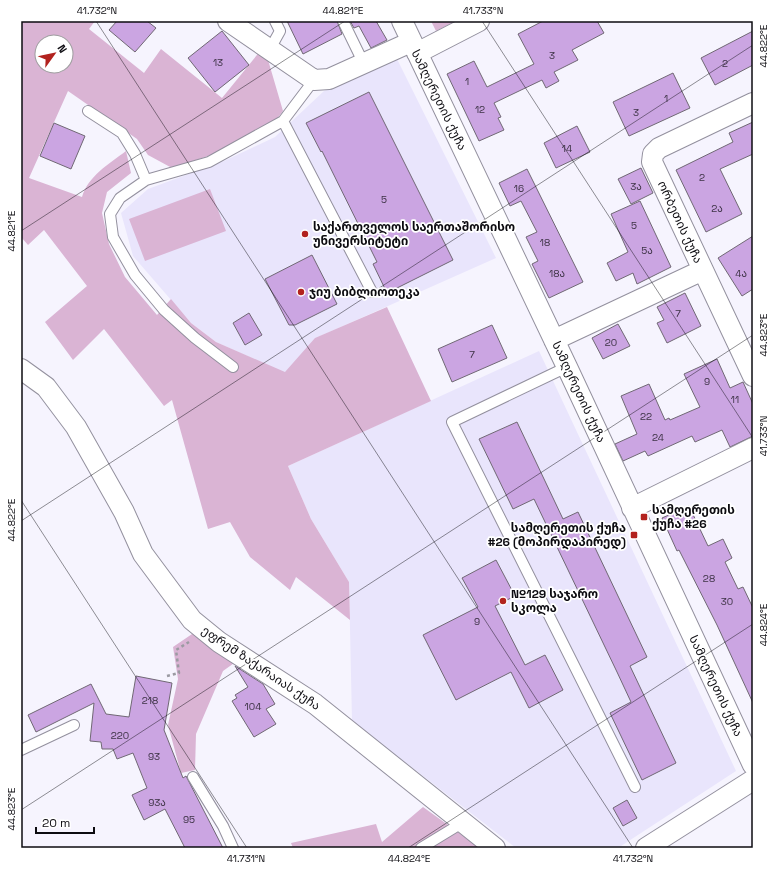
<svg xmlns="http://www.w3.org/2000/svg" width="774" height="869" font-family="'Space Grotesk','Noto Sans Georgian',sans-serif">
<rect width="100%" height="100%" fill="#f6f4fe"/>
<path fill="#e9e5fc" d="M397 59 496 258 316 338 285 373 216 342 191 323 133 256 121 213 148 189 224 161 275 137 324 91Z
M539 351 736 771 618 848H516L352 721 349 582 311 519 288 466Z"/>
<path fill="#dab4d4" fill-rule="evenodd" d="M21 21H95L89 29 144 73 161 49 222 98 261 50 266 53 283 111 269 129 214 154 172 168 148 155 137 139 68 91 29 178 82 197C88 176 109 164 126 151L131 173 107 192 102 213 109 244 125 277 157 315 171 299 191 323 216 342 285 372 315 338 387 307 431 401 288 466 311 519 349 582 350 620 296 577 290 590 250 557 230 522 208 529 172 400 164 406 104 329 73 360 45 322 87 286 44 230 28 245 21 237ZM42 42H66V66H42Z
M431 21H456L436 31Z
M210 189 226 231 145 261 129 219Z
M195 632 237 661 223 671 196 734 195 770 181 773 168 725 178 679 173 647Z
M423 807 480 848H293L291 843 376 824 382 842Z"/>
<path fill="#cba5e2" stroke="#706874" d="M117 21H147L156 28 135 52 109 30Z
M287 21H337L342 34 303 54Z
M350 21H376L387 40 371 48 359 26 354 28Z
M543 21H597L604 33 572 50 578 60 554 72 559 81 546 88 542 80 494 103 501 117 498 118 504 130 479 141 447 74 474 61 487 87 534 64 518 34Z
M222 31 249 65 215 92 188 58Z
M753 31V65L715 85 701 58Z
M673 73 690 108 629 136 613 102Z
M369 92 453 260 387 293 373 264 377 262 322 151 321 152 306 123Z
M753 122V154L720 169 742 214 706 232 676 170 733 142 729 133Z
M54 123 85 136 71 169 40 156Z
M577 126 590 152 556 168 544 143Z
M641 168 653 193 631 204 618 179Z
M527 169 583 282 549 298 532 264 538 261 526 237 537 232 521 201 510 206 499 183Z
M640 201 671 267 637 284 633 273 616 281 607 263 628 252 611 214Z
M753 236V289L742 296 718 258Z
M312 255 337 304 295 325H289L265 279Z
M685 293 701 326 667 343 657 323 664 320 657 307Z
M249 313 262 335 245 345 233 323Z
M618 324 630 346 603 359 592 338Z
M492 325 507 358 452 382 438 349Z
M717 359 730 388 743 382 753 404V436L730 447 722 430 695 442 692 436 648 456 645 451 623 461 615 444 637 434 621 396 649 384 665 420 669 418 670 420 700 407 684 374Z
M517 422 563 519 578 512 647 657 630 666 676 763 642 780 610 713 631 702 617 672 534 499 513 509 479 439Z
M689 506 708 546 723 539 732 558 725 562 738 589 743 587 753 608V703L717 625 679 550 677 551 662 518Z
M496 560 515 596 495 606 525 665 545 655 563 690 529 708 511 672 456 700 423 635 478 607 462 578Z
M235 666 263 684 275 704 266 709 276 724 254 737 232 701 237 698 235 695 248 687Z
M136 676 172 683 164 730 183 778 186 776 223 848H185L165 809 144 820 132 795 147 788 133 753 117 759 113 749H102L101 742 90 741 94 703 36 732 28 715 91 684 106 714 129 717Z
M627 800 637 818 623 826 613 808Z"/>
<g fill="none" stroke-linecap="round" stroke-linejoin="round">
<g stroke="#93909e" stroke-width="12">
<path id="service" d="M343 21 364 64
M270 49 280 31 275 21
M88 111 122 133 135 154 146 180
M283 121 372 292
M233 367 195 338 164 310 135 275 113 237 110 214 120 198 146 180 209 162 283 121 314 80
M567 367 452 422 635 787
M21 750 74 725
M193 777 223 826 233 848
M421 848 462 823"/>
</g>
<g stroke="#93909e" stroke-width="22">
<path id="minor" d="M228 21 314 80 329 79 411 42
M402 21 567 367 753 765
M417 53 479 21
M753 103 659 148 653 154 652 162 753 376
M554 340 703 270
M21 369 46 387 76 427 124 512 143 554 192 620 219 642 315 704 495 848
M632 508 753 448
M646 848 753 780"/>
</g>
<path stroke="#9b9aa2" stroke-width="2.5" stroke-dasharray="3 3" stroke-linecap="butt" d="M167 676 179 673 176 650 189 642"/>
<use href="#service" stroke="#fff" stroke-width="10"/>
<use href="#minor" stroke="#fff" stroke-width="20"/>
</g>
<path fill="none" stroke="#0c0b10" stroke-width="1" stroke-opacity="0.45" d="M96 21 633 848M482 21 753 438M21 231 345 21M21 500 247 848M21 521 753 45M21 810 753 335M408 848 753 624"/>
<g fill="#b2221e" stroke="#fff" stroke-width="1.5">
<circle cx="305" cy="234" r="4"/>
<circle cx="301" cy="292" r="4"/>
<rect x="640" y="513" width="8" height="8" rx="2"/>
<rect x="630" y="531" width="8" height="8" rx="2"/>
<circle cx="503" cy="601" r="4"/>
</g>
<g text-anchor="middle" stroke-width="3.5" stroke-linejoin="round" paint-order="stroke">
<g font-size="10" fill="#3c3244">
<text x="552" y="59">3</text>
<text x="218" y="66">13</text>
<text x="725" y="67">2</text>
<text x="467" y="85">1</text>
<text x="666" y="102">1</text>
<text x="480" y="113">12</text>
<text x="636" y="116">3</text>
<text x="567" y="152">14</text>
<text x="702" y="181">2</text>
<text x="636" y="190">3ა</text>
<text x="519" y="192">16</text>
<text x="384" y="203">5</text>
<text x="717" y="212">2ა</text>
<text x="634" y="229">5</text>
<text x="545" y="246">18</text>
<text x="647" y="254">5ა</text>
<text x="557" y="277">18ა</text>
<text x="741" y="277">4ა</text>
<text x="678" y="317">7</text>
<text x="611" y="346">20</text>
<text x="472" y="358">7</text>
<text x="707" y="385">9</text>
<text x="735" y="403">11</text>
<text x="646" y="420">22</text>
<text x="658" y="441">24</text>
<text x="709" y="582">28</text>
<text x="727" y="605">30</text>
<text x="477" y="625">9</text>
<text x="150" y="704">218</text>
<text x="253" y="710">104</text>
<text x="120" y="739">220</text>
<text x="154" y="760">93</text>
<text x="157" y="806">93ა</text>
<text x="189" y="823">95</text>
</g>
<g font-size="12" fill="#0c0b10" stroke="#fff">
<text transform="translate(439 100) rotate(64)" y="4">სამღერეთის ქუჩა</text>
<text transform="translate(680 222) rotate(65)" y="4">ორბეთის ქუჩა</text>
<text transform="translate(579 392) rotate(65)" y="4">სამღერეთის ქუჩა</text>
<text transform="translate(261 668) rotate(34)" y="4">ეფრემ ზაქარაიას ქუჩა</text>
<text transform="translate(716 686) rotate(65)" y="4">სამღერეთის ქუჩა</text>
</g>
<g font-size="12" font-weight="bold" fill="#0c0b10" stroke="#fff" text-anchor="start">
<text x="313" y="231">საქართველოს საერთაშორისო<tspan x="313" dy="14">უნივერსიტეტი</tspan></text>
<text x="309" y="296">ჯიუ ბიბლიოთეკა</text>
<text x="652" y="514">სამღერეთის<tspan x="652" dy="14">ქუჩა #26</tspan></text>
<text x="626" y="532" text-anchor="end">სამღერეთის ქუჩა<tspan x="626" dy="14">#26 (მოპირდაპირედ)</tspan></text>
<text x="511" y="598">№129 საჯარო<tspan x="511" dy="14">სკოლა</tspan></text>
</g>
</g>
<rect width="774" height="869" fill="none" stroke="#ffffff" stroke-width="44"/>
<g transform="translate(54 54) rotate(57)"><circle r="19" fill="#ffffff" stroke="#9e9d9f"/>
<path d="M0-3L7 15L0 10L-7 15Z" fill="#b2221e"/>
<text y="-6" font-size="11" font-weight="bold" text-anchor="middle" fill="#0c0b10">N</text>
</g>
<path d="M36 827v6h58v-6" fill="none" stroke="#0c0b10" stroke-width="2"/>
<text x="42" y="827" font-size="12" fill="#0c0b10" stroke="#ffffff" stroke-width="3" paint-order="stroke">20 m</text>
<rect x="22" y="22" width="730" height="825" fill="none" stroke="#0c0b10" stroke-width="1.5"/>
<g font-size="10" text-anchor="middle" fill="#0c0b10">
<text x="97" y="14">41.732°N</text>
<text x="343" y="14">44.821°E</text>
<text x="483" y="14">41.733°N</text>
<text transform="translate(763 46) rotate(-90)" y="4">44.822°E</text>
<text transform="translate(11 231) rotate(-90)" y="4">44.821°E</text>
<text transform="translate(763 335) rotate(-90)" y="4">44.823°E</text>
<text transform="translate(763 436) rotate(-90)" y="4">41.733°N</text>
<text transform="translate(11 520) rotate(-90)" y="4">44.822°E</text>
<text transform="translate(763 625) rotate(-90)" y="4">44.824°E</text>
<text transform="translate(11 809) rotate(-90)" y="4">44.823°E</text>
<text x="246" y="862">41.731°N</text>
<text x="409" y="862">44.824°E</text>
<text x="633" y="862">41.732°N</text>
</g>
</svg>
